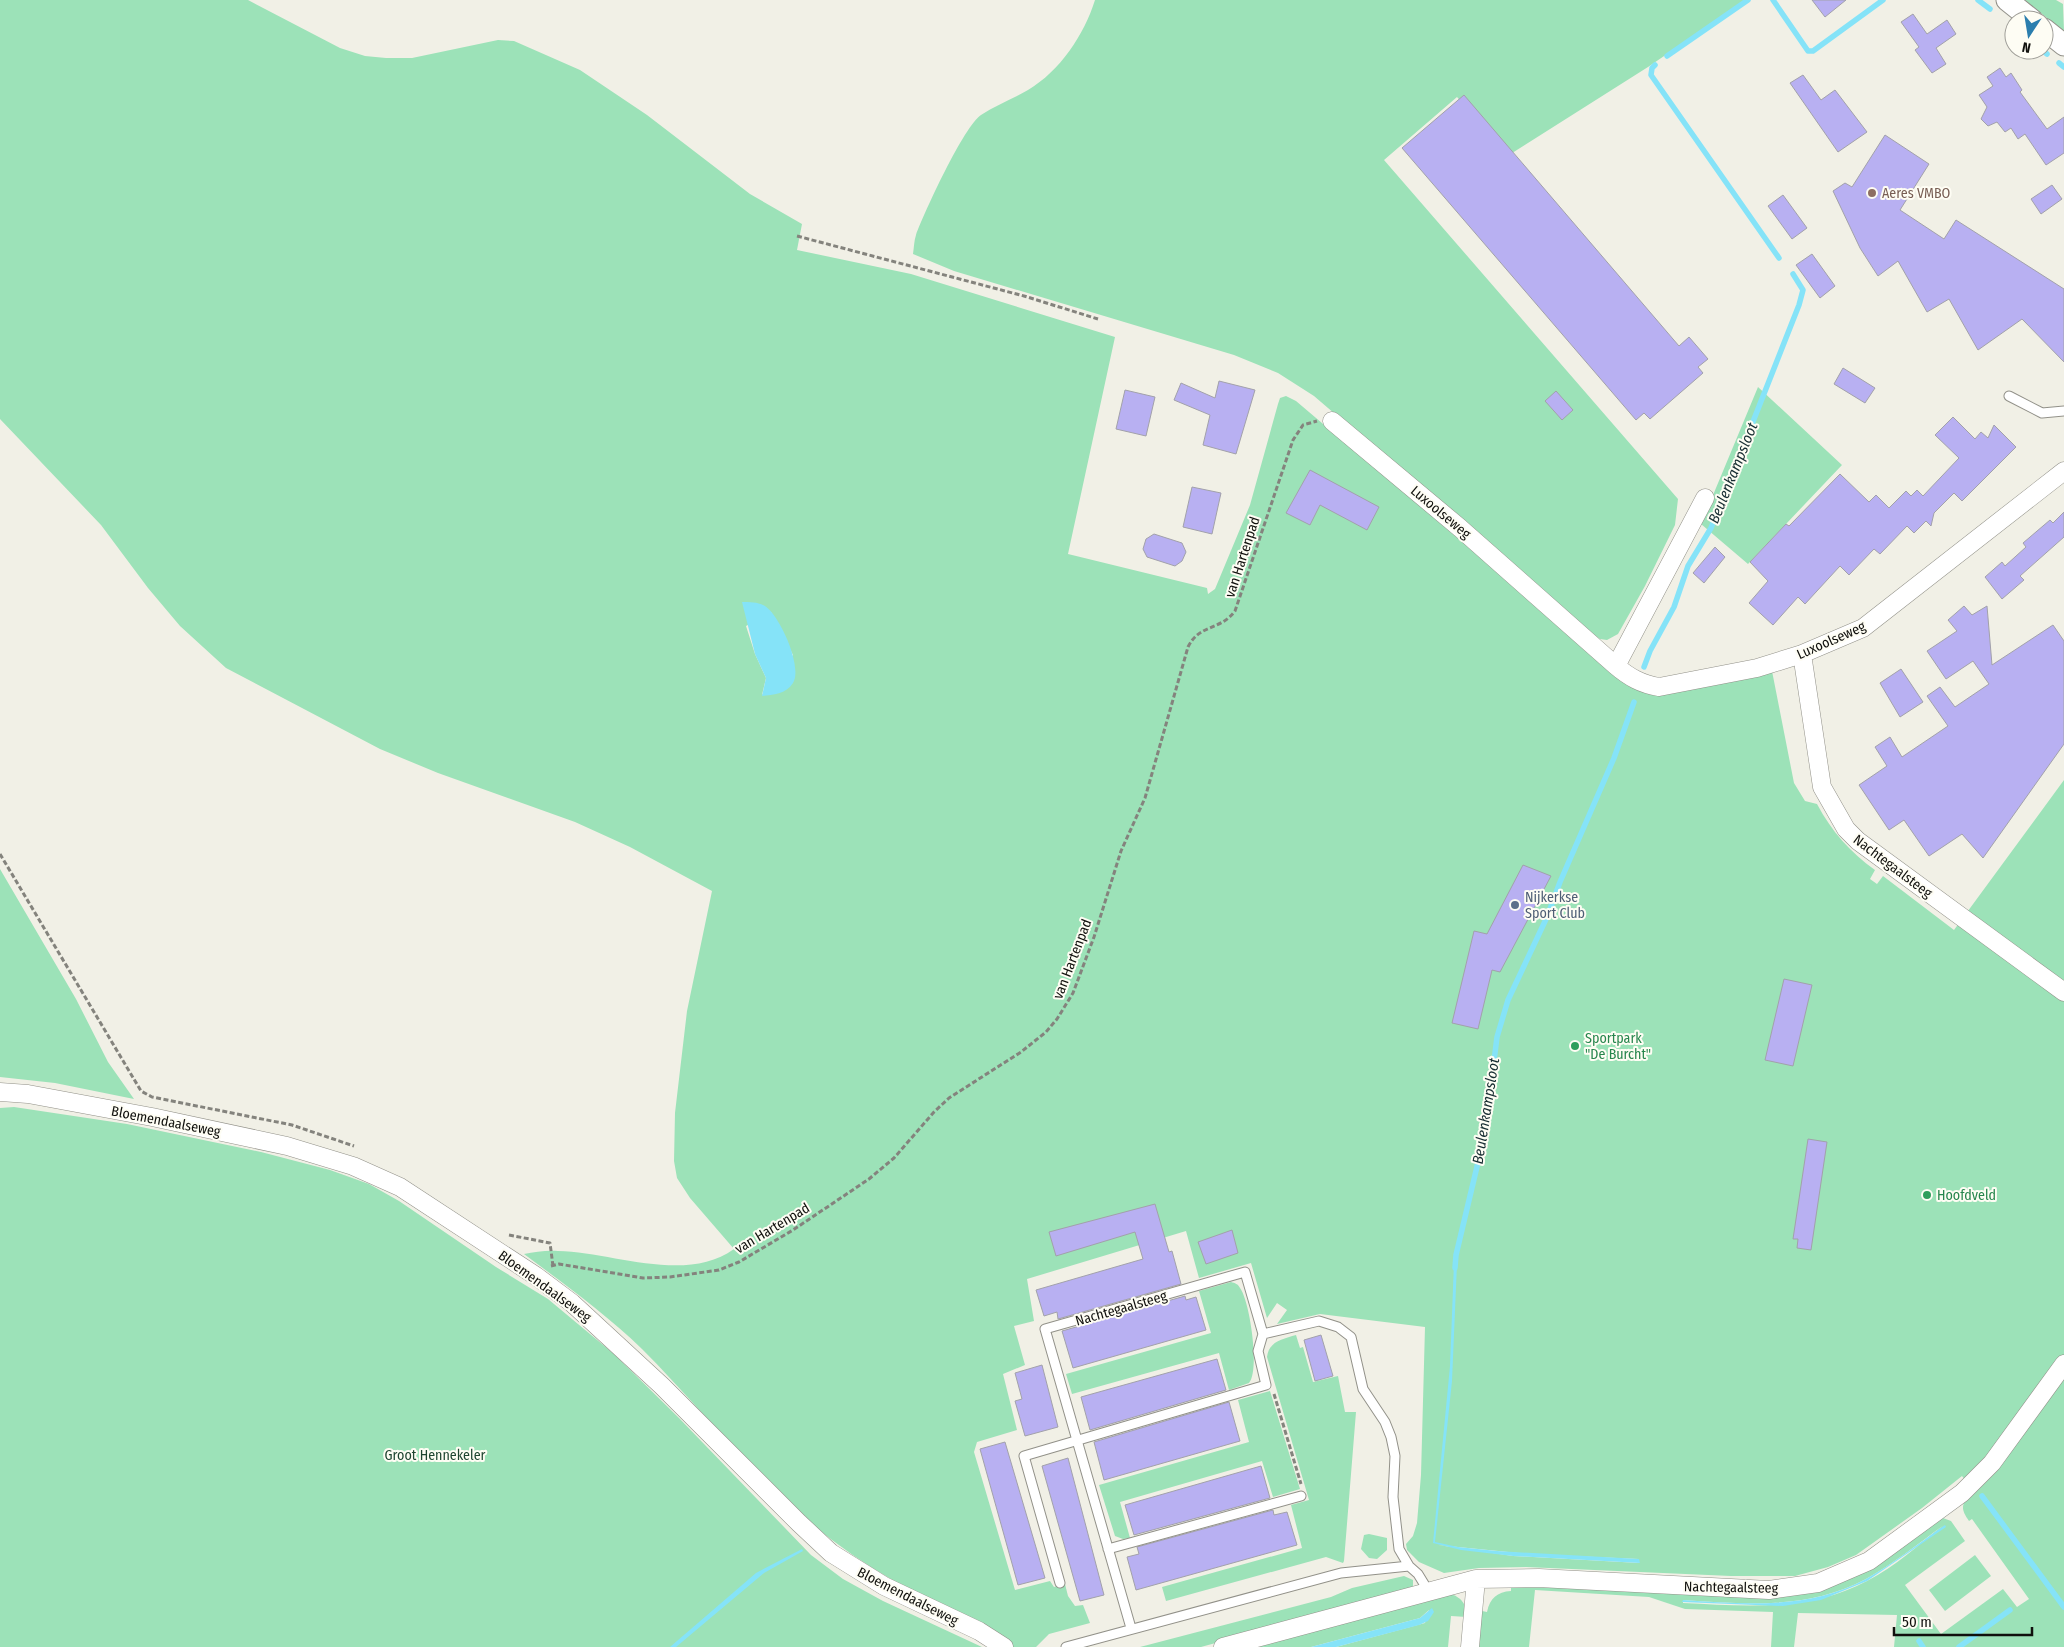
<svg xmlns="http://www.w3.org/2000/svg" width="2064" height="1647" font-family="'Fira Sans Condensed',sans-serif">
<rect width="100%" height="100%" fill="#f1f0e6"/>
<path fill="#9ce2b8" fill-rule="evenodd" d="M0 0H248L340 48 365 56 386 58H412L498 40 514 41 580 70 647 115 750 194 802 224 797 250 911 274 1115 337 1068 554 1207 588 1208 594 1215 589 1250 505 1278 404 1280 398 1286 396 1296 401 1632 686 1772 671 1794 783 1805 801 1817 804C1832 832 1850 852 1875 870L1870 879 1877 884 1883 876 1954 930 2064 780V1647H1894L1897 1615 1798 1613 1794 1647H1771L1773 1612 1685 1609 1649 1597 1535 1590 1529 1647H1478L1482 1611 1487 1612C1490 1598 1497 1592 1511 1591V1585L1775 1596 1943 1518 1951 1521 1965 1541 1905 1585 1941 1634 2003 1589 2017 1607 2029 1599 1972 1519 1969 1521C1959 1507 1962 1503 1974 1491L1962 1476 1922 1508 1856 1555 1828 1567 1795 1576H1731L1526 1567 1479 1568 1444 1573 1419 1562 1407 1550 1406 1544 1413 1536 1417 1523 1421 1475 1425 1327 1320 1314 1277 1324 1287 1310 1277 1303 1267 1318 1251 1263 1199 1278 1186 1231 1027 1279 1034 1321 1014 1326 1025 1365 1003 1374 1017 1430 977 1442 974 1452 1015 1590 1050 1581 1054 1587 1065 1584 1068 1596 1075 1606 1083 1605 1090 1623 1049 1634 1036 1647H1013L999 1636C940 1607 884 1579 832 1540 762 1487 704 1411 642 1349 606 1314 564 1284 524 1254 535 1252 547 1250 558 1251 612 1252 686 1284 734 1249L690 1198 677 1178 674 1161 675 1113 687 1011 712 891 630 847 575 822 438 773 380 749 226 668 180 626 148 588 101 525 0 419ZM771 612 793 655 762 695 766 678 755 654 746 626ZM1944 1525C1919 1544 1895 1567 1867 1581 1809 1612 1746 1606 1683 1603V1600C1746 1604 1808 1610 1866 1579 1893 1564 1919 1543 1944 1525ZM1438 1545 1529 1554 1639 1559V1563L1513 1556Z
M1095 0H1746L1648 67 1509 155 1457 97 1384 160 1678 499 1675 525 1645 586 1618 634 1607 640 1600 639 1587 630 1314 396 1278 373 1234 355 954 271 913 254C914 247 914 241 916 235 924 213 964 126 981 115 996 105 1013 99 1028 90 1060 71 1084 35 1095 0Z
M2025 0H2056L2063 4 2064 32Z
M1758 387 1842 465 1748 564 1701 524Z
M0 869 76 999 108 1062 134 1099 55 1083 0 1077Z
M14 1107 127 1124 261 1152 330 1170 369 1184 399 1201 496 1267 548 1299 614 1354 679 1418 811 1555 843 1579 883 1601 982 1647H0V1108Z
M1231 1282C1235 1283 1238 1284 1240 1288 1250 1301 1260 1371 1249 1383L1229 1390 1219 1353 1072 1394 1066 1374 1211 1333 1199 1291Z
M1296 1335 1300 1348 1303 1347 1313 1382 1338 1376 1345 1412H1356L1344 1561 1343 1563 1326 1557 1166 1601 1162 1587 1302 1548 1291 1505 1309 1500 1267 1357C1269 1341 1283 1339 1296 1335Z
M1270 1391 1300 1489 1273 1497 1262 1461 1120 1502 1130 1538 1123 1539 1115 1536 1099 1485 1249 1442 1238 1400Z
M1369 1534 1387 1538V1550L1377 1559 1369 1558 1361 1549 1364 1535Z
M1975 1555 1991 1576 1945 1611 1929 1590Z
M1404 1576 1413 1580V1587L1406 1591 1201 1647H1140L1331 1597 1352 1588Z
M1449 1593C1462 1598 1466 1603 1467 1617L1451 1616 1448 1647H1336L1425 1623 1429 1610 1420 1618 1311 1647H1250Z"/>
<path fill="#85e3f8" d="M742 602C750 602 758 602 765 606 780 616 803 667 793 683 786 694 773 695 762 696L766 678 755 654Z
M1454 1262 1457 1264 1452 1381 1435 1542 1458 1547 1497 1551 1639 1559 1640 1563 1513 1556 1461 1550 1433 1543 1450 1366Z
M1945 1525 1946 1527 1867 1581 1821 1600 1783 1606 1682 1602 1683 1600C1745 1604 1809 1610 1866 1579 1893 1564 1919 1543 1945 1525Z
M802 1549 803 1551 764 1573 676 1647H670L756 1573Z
M1432 1608 1434 1612 1428 1621 1419 1625 1336 1647H1311L1420 1618Z"/>
<g fill="none" stroke-linecap="round" stroke-linejoin="round">
<path stroke="#85e3f8" stroke-width="5.5" d="M1773 0 1808 51H1813L1883 0
M1978 0 1990 9
M2011 26 2014 29
M2042 50 2047 54
M1667 56 1748 0
M2059 63 2064 67
M1655 65 1652 68 1651 75 1779 258
M1644 667 1650 651 1674 607 1688 566 1711 528 1799 305 1803 290 1793 274
M1455 1268 1456 1255 1485 1133 1497 1037 1508 1000 1547 917 1560 882 1614 758 1634 702
M1982 1496 2064 1607
M1919 1641 1923 1647
M1959 1647 2010 1610"/>
</g>
<path fill="#b8b0f2" stroke="#a2a1aa" d="M1812 0H1846L1825 17Z
M1913 14 1927 34 1947 20 1956 34 1936 48 1946 64 1932 73 1915 50 1919 47 1901 22Z
M2000 68 2006 77 2011 73 2022 90 2020 92 2047 129 2064 117V153L2046 165 2025 134 2018 139 2011 128 2005 132 1997 122 1988 126 1981 119 1987 107 1979 95 1993 86 1987 77Z
M1803 75 1821 100 1835 90 1867 132 1838 152 1790 83Z
M1464 95 1679 346 1689 337 1708 359 1698 367 1703 373 1650 419 1644 413 1636 420 1402 148Z
M1885 135 1929 164 1900 210 1944 239 1956 220 2064 289V362L2022 319 1978 350 1949 299 1927 312 1898 261 1878 276 1860 248 1833 191 1845 183 1852 187Z
M2052 185 2062 199 2041 214 2031 199Z
M1783 195 1807 228 1792 239 1768 206Z
M1812 254 1835 286 1820 298 1796 265Z
M1843 368 1875 388 1865 403 1834 384Z
M1219 381 1255 390 1236 454 1203 445 1210 415 1174 400 1181 383 1215 398Z
M1125 390 1155 397 1146 436 1116 429Z
M1556 391 1573 410 1562 420 1545 401Z
M1953 417 1975 439 1981 432 1988 438 1994 425 2016 447 1962 501 1954 493 1934 513 1931 526 1926 521 1914 533 1907 526 1880 554 1874 549 1849 575 1840 566 1805 604 1798 597 1773 625 1749 603 1768 581 1750 562 1786 524 1789 526 1840 474 1869 502 1876 495 1889 508 1906 491 1911 496 1917 490 1923 496 1959 458 1935 435Z
M1310 470 1379 507 1367 530 1320 505 1310 525 1286 513Z
M1192 487 1221 493 1212 534 1183 527Z
M2064 512V537L2020 576 2024 580 2002 599 1985 577 2002 562 2005 566 2026 547 2023 543 2050 520 2053 523Z
M1154 534 1182 543 1186 552 1182 561 1175 566 1147 557 1143 549 1146 539Z
M1715 547 1725 557 1704 583 1693 573Z
M1964 606 1972 615 1987 606 1992 665 2053 625 2064 641V744L1983 858 1962 834 1929 856 1904 820 1889 830 1859 785 1887 766 1875 747 1890 737 1902 757 1948 726 1927 696 1940 687 1955 707 1989 684 1973 661 1946 679 1927 651 1957 631 1948 620Z
M1901 669 1923 702 1900 717 1880 683Z
M1523 865 1551 876 1500 972 1492 970 1478 1029 1452 1023 1474 931 1487 934Z
M1784 979 1812 985 1793 1066 1765 1060Z
M1808 1139 1827 1142 1811 1250 1797 1248 1798 1239H1793Z
M1155 1204 1169 1252 1172 1251 1181 1284 1058 1319 1057 1312 1044 1316 1036 1290 1143 1259 1135 1232 1056 1256 1049 1232Z
M1232 1230 1238 1253 1206 1264 1198 1242Z
M1185 1296 1186 1300 1196 1297 1206 1330 1073 1368 1062 1331Z
M1321 1335 1333 1376 1315 1381 1304 1340Z
M1217 1359 1226 1390 1090 1430 1081 1397Z
M1042 1365 1058 1427 1025 1436 1015 1401 1022 1399 1015 1373Z
M1229 1402 1240 1441 1104 1480 1094 1442Z
M1005 1442 1045 1578 1018 1585 980 1449Z
M1068 1458 1104 1595 1080 1601 1042 1466Z
M1261 1466 1270 1498 1134 1535 1125 1505Z
M1273 1510 1274 1515 1287 1512 1297 1545 1136 1590 1127 1557 1139 1554 1137 1547Z"/>
<g fill="none" stroke-linecap="round" stroke-linejoin="round">
<g stroke="#929189" stroke-width="11">
<path id="service" d="M2009 396 2042 413 2064 411
M1108 1549 1301 1496
M1060 1583 1024 1456 1266 1385 1258 1351 1263 1334
M1131 1628 1045 1329 1245 1272 1263 1334 1319 1321 1338 1327 1351 1337 1363 1389 1385 1422 1391 1437 1395 1456 1393 1497 1399 1549 1409 1566 1418 1574 1429 1592
M1066 1647 1341 1573 1409 1566"/>
</g>
<g stroke="#929189" stroke-width="19">
<path id="minor" d="M1332 421 1460 528 1616 666C1629 677 1641 684 1659 687L1757 668 1802 654 1863 628 2064 471
M1802 654 1822 787 1846 829 1858 841 2064 992
M1616 666 1705 498
M0 1092 28 1094 152 1117 287 1146 353 1166 400 1187 536 1276 572 1303 662 1386 799 1523 831 1553 884 1586 979 1631 1004 1647
M1223 1647 1476 1579 1539 1578 1769 1590 1818 1583 1869 1561 1962 1493 1992 1463 2064 1364
M1470 1647 1476 1579"/>
</g>
<g stroke="#929189" stroke-width="23">
<path id="tertiary" d="M2007 0 2032 20
M2044 29 2064 45"/>
</g>
<path stroke="#84837d" stroke-width="3" stroke-dasharray="5 2.5" stroke-linecap="butt" d="M797 236 1024 296 1098 319
M0 854 141 1091 152 1097 292 1125 354 1146
M509 1235 550 1243 553 1266
M551 1266 559 1264 643 1278 670 1277 719 1270 739 1262 793 1230 869 1179 894 1158 934 1112 949 1098 1021 1052 1046 1032 1057 1019 1073 993 1094 937 1121 851 1145 798 1188 647C1199 624 1220 631 1235 611L1293 440 1303 425 1317 421
M1274 1394 1301 1484"/>
<use href="#service" stroke="#fff" stroke-width="9"/>
<use href="#minor" stroke="#fff" stroke-width="18"/>
<use href="#tertiary" stroke="#fff" stroke-width="21"/>
</g>
<circle fill="#8d6e63" stroke="#fefdf4" stroke-width="2" cx="1872" cy="193" r="5"/>
<circle fill="#5c6f8a" stroke="#fefdf4" stroke-width="2" cx="1515" cy="905" r="5"/>
<g fill="#2e9e5b" stroke="#fefdf4" stroke-width="2">
<circle cx="1575" cy="1046" r="5"/>
<circle cx="1927" cy="1195" r="5"/>
</g>
<g text-anchor="middle" stroke-width="4" stroke-linejoin="round" paint-order="stroke">
<g font-size="14" fill="#785e54" stroke="#fefdf4" text-anchor="start">
<text x="1882" y="198">Aeres VMBO</text>
</g>
<g font-size="14" fill="#10100d" stroke="#fefdf4">
<text transform="translate(1441 512) rotate(40)" y="5">Luxoolseweg</text>
<text transform="translate(1242 557) rotate(-72)" y="5">van Hartenpad</text>
<text transform="translate(1831 640) rotate(-24)" y="5">Luxoolseweg</text>
<text transform="translate(1893 866) rotate(37)" y="5">Nachtegaalsteeg</text>
<text transform="translate(1072 959) rotate(-69)" y="5">van Hartenpad</text>
<text transform="translate(166 1121) rotate(11)" y="5">Bloemendaalseweg</text>
<text transform="translate(772 1228) rotate(-31)" y="5">van Hartenpad</text>
<text transform="translate(545 1286) rotate(36)" y="5">Bloemendaalseweg</text>
<text transform="translate(1121 1308) rotate(-16)" y="5">Nachtegaalsteeg</text>
<text transform="translate(1731 1587) rotate(1)" y="5">Nachtegaalsteeg</text>
<text transform="translate(908 1596) rotate(27)" y="5">Bloemendaalseweg</text>
</g>
<g font-size="14" fill="#4e5e75" stroke="#fefdf4" text-anchor="start">
<text x="1525" y="902">Nijkerkse<tspan x="1525" dy="16">Sport Club</tspan></text>
</g>
<g font-size="14" fill="#27864d" stroke="#fefdf4" text-anchor="start">
<text x="1585" y="1043">Sportpark<tspan x="1585" dy="16">"De Burcht"</tspan></text>
<text x="1937" y="1200">Hoofdveld</text>
</g>
<g font-size="14" fill="#1e4530" stroke="#fefdf4">
<text x="435" y="1460">Groot Hennekeler</text>
</g>
<g font-size="15" font-style="italic" fill="#172d32" stroke="#fefdf4">
<text transform="translate(1733 473) rotate(-68)" y="5">Beulenkampsloot</text>
<text transform="translate(1486 1111) rotate(-81)" y="5">Beulenkampsloot</text>
</g>
</g>
<g transform="translate(2029 35) rotate(192)"><circle r="24" fill="#fefdf4" stroke="#9f9e98"/>
<path d="M0-4L9 19L0 12L-9 19Z" fill="#2b7eae"/>
<text y="-8" font-size="14" font-weight="bold" text-anchor="middle" fill="#10100d">N</text>
</g>
<path d="M1894 1627v8h138v-8" fill="none" stroke="#10100d" stroke-width="2.5"/>
<text x="1902" y="1627" font-size="15" fill="#10100d" stroke="#fefdf4" stroke-width="4" paint-order="stroke">50 m</text>
</svg>
